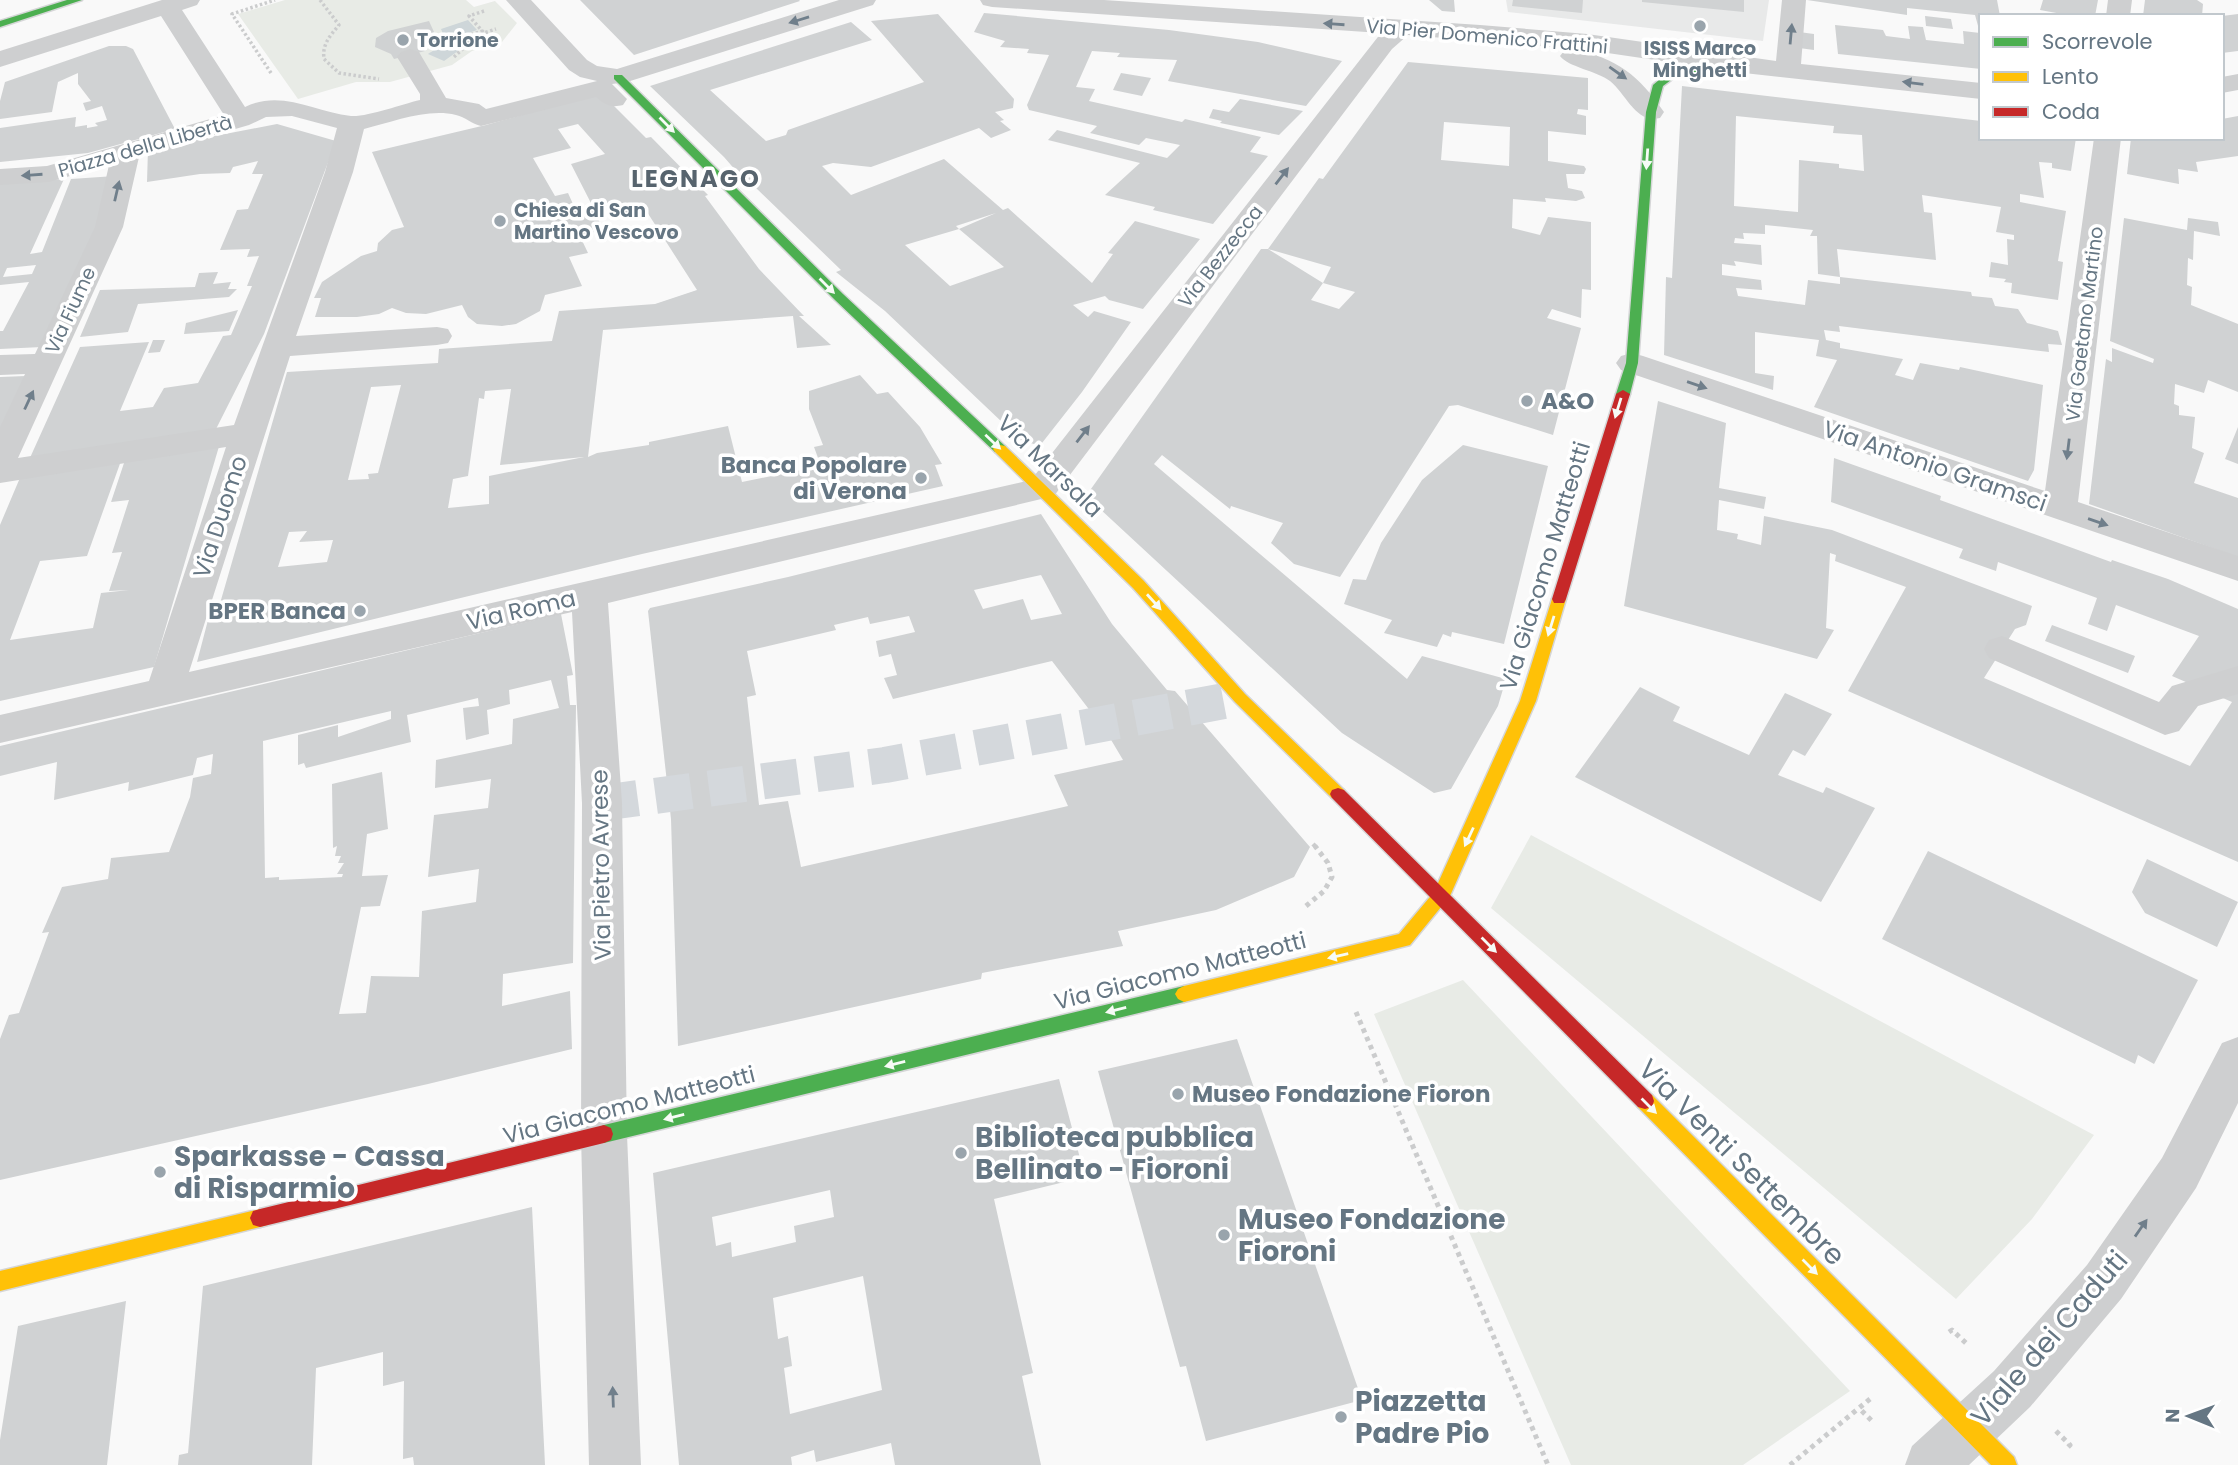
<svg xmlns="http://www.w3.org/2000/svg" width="2238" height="1465" font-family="Poppins,sans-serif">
<rect width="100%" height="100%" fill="#f9f9f9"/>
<path fill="#e8e9e9" d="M1506 0H1769L1763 41 1508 12Z"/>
<path fill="#e8ebe6" d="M285 0H466L474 7 495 1 517 23 502 42 472 51 452 65 390 82H356L298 99 238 14Z
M1531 835 2094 1135 2032 1219 1956 1299 1491 908Z
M1463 980 1850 1391 1743 1465H1571L1374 1014Z"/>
<path fill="#ced6d9" d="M468 20 477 30 466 34V39L458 51 444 61 428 54C438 48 447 41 441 29Z"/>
<path fill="#d0d2d3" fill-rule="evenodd" d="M580 0H799L800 1 634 55Z
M1429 0H1454L1455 12 1442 11Z
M1513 0H1583L1582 13 1512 6Z
M1642 0H1744V12L1642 2Z
M1807 0H1997L2000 16H1981V69L1838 54 1835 25 1883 30 1886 36 1910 39 1908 26 1923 27 1926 40 1964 44 1963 31 1980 33 1975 15 1907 8V15Z
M2043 0H2098L2095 16H2073L2040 10Z
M2145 0H2197L2203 4 2202 16H2143Z
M984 13 1169 30 1258 42 1342 61 1306 106 1168 81 1177 60 1117 57 1120 53 1092 51 1076 87 1095 89 1089 101 1182 122 1185 119 1261 137 1250 152 1268 156 1213 224 1153 210 1155 207 1105 195 1140 163 1048 140 1057 130 1167 158 1180 145 1146 138 1139 145 1090 133 1097 126 1029 110 1027 105 1049 55 1027 53 1029 49 1000 47 1005 41 974 32Z
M938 14 1014 99 1013 108 995 112 1004 120 1000 121 1011 130 991 138 979 128 871 167 833 163 822 166 851 195 944 159 1003 210 1008 208 1092 283 1113 254 1108 253 1135 221 1200 239 1143 309 1109 300 1105 296 1073 305 1088 317 1094 311 1131 322 1082 392 1042 443 1037 445 1021 440 885 311 836 272 841 270 754 186 750 187 724 157 650 86 851 22 872 40 710 90 766 141 786 135 788 130 924 82 871 21ZM996 213 959 229 1004 267 950 286 905 245 959 229 956 226Z
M2238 14V51L2222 53V16Z
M1925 16 1951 19 1953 29 1926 26Z
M429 21 434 32 431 34 430 42 422 48 425 51 394 59 391 54 375 47 376 38 388 31Z
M1799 32 1814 34V50L1799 48Z
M109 46H126L133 49 175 129 88 153 0 162V128L76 117 75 127 87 125V128L98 126 95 123 107 120 102 106 86 111 83 103 91 101 78 84V73L58 82 52 112 0 119V101L5 82Z
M1408 62 1588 78V110L1578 109 1577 114 1586 116V135L1548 131V161L1584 166 1586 169 1584 174H1566L1568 188 1582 191 1585 198 1576 201 1545 198 1546 202 1513 199 1512 228 1540 235 1548 217 1591 222V290L1582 289 1581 318 1552 309 1547 318 1581 328 1553 435 1458 405 1449 406 1340 577 1294 564 1271 543 1283 523 1231 506 1230 509 1162 455 1154 464 1407 679 1422 656 1506 679 1498 706 1451 789 1434 793 1342 733 1086 496 1261 249H1268L1319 178 1323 179ZM1444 122 1510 127 1509 166 1441 160ZM1268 249 1331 267 1323 283 1355 292 1339 309 1311 300 1323 283Z
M1121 73 1151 78 1142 96 1113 90Z
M1682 86 1981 121V138H2076L2071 171 2052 168V163L2039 162 2044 198 2020 194V202L2066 211 2058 261 2063 262 2058 300 2011 293 2012 283 2004 282 2006 279 1989 277 1991 262 2008 265 2007 239 2014 240V235L1996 232 2001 207 1922 195 1924 212 1932 213 1936 260 1837 249 1840 277 1818 274 1817 236H1810L1813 230 1765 225V234L1743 233 1744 239 1735 238 1734 243 1761 245 1762 265 1734 261 1736 266 1722 264V275L1761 280 1762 290 1736 288 1738 296 1805 305 1808 280 1840 284V277L1971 292 1972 296 1992 298 1995 306 2018 309 2027 323 2058 331 2062 345 2048 344 2049 352 1839 326 1840 332 1824 330 1826 340 1840 343V348L1903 359 1895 375 1913 380 1920 363 1959 370 1960 367 2043 385 2034 470 2028 481 1814 407 1837 360 1816 356 1819 340 1755 332V373L1774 376 1773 390 1664 355 1666 277 1672 278ZM1736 116 1834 126 1833 133 1862 135 1864 171 1839 168V164L1799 160 1798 212 1734 206Z
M601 93 646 138 651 137 708 195 705 196 759 269 804 316H799L831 345 797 348 793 316 603 330 588 457 597 453 649 445V442L728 426 742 482 821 466 814 447 823 445 809 409V391L860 375 877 394 888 392 920 427 942 464 935 465 943 486 642 554 197 662 213 601 221 600 287 372 438 363 439 349 552 341 559 311 655 304 697 290 647 212 612 219 609 214 597 216 603 231 579 234 588 253 569 257 582 286 545 295 540 311 516 324 502 326 477 324 468 317 462 305 426 314 406 313 392 308 379 314 357 317H315L321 298H314L322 282 361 256 377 251 378 243 392 230 404 227 372 152 486 125ZM578 124 605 154 571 164 595 211 578 215 568 193 555 196 533 158 571 148 558 129ZM401 385 378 473 368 474 369 479 348 480 371 387ZM511 389 500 465 584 457 489 476V504L448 508 453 479 468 476 479 398 484 399 485 391ZM307 531 299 542 333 540 327 562 278 567 289 532Z
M1240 99 1303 111 1279 135 1220 123 1222 121 1209 118 1213 109 1229 112Z
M2238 116V156L2196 162 2198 172 2178 169 2179 184 2127 174 2131 138H2222V119Z
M277 124 336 141 264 334 215 431 29 460 80 347 149 342 120 411 153 407 164 388 198 383 223 336 231 335 252 286H247L259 256 247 257 250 249 220 250 237 210 248 209 263 174H252L258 161 233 167 230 173 200 174 147 182 148 149Z
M115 176 95 231 42 347 0 349V331H3L29 282 0 285V183L64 179 30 254 42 252 71 179ZM36 265 32 274 3 277 7 268Z
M2124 218 2187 230 2188 218 2218 222 2220 236 2194 231 2193 260 2188 258 2187 285 2192 287 2191 305 2238 324V392L2208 380 2204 393 2175 384 2174 404 2179 406V415L2195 417 2192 448 2204 453 2194 483 2238 498V557L2089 504 2106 359 2112 362V348L2153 363 2154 359 2110 341Z
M218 272 213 284 231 282 228 289H237L229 297 138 304 128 332 80 337 100 290 195 287 199 273Z
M238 310 229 331 184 334 186 323Z
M153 340H165L160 352 148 353Z
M26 376 0 431V377Z
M1658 401 1726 423 1719 488 1766 497 1764 509 1719 500 1717 530 1738 534 1737 539 1761 545 1764 516 1832 530 2032 606 2026 625 2015 629 1984 678 2190 766 2232 702 2172 676 2199 636 2116 605 2107 631 2088 624 2097 598 1998 562 1996 571 1959 558 1963 549 1831 502 1834 458 1941 496 1940 500 2111 562 2112 560 2168 579 2238 609V862L1848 691 1906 587 1835 561 1836 555 1830 553 1826 628 1834 630 1817 659 1624 606Z
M2238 427V464L2225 459Z
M220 443 154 667 0 701V525L22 473 122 458 87 556 40 561 10 640 93 628 101 593 129 590 109 591 122 552 112 553 129 500 111 502 126 457Z
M1463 445 1548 466 1504 644 1452 632 1451 637 1443 634 1437 647 1384 633 1392 620 1344 604 1353 579 1366 580 1381 543 1422 480Z
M1041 514 1112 624 1167 690 1175 691 1310 847 1294 877 1216 910 1118 931 1123 946 982 973 981 979 678 1046 671 819 648 611 650 608 788 577ZM1041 575 1062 614 1031 620 1023 599 983 609 974 590ZM909 616 915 632 876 641 879 657 891 654 897 675 884 678 893 699 1052 661 1091 712 1087 714 1102 735 1107 733 1123 760 1054 775 1068 806 801 867 788 801 759 805 747 697 756 695 747 651 836 630 834 625 868 617 870 624Z
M561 614 573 675 567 676 570 705H576L573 963 503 974 502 1006 570 991 572 1049 428 1084 0 1180V1039L9 1015 19 1013 49 932 42 933 62 887 108 879 111 858 169 852 190 797 193 778 211 774 213 754 197 758 193 775 128 791 129 782 54 800 57 762 0 776V746ZM551 680 559 708 513 719 512 744 436 760 435 788 491 779 488 808 434 815 428 877 479 869 476 902 422 911 419 977 371 976 366 1013 339 1014 361 907 380 906 388 875 362 876 367 834 388 829 382 772 332 784 333 848 337 846 335 856H341L338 863H344L337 874H343L342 877 279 880V877L265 878 263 741 391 711V719L338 737V725L298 735V765L304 763 306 768 411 742 407 715 478 698 479 706 463 708 466 740 489 734 487 710 510 704 509 690Z
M2052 625 2135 656 2128 673 2045 641Z
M1640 687 1680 707 1673 721 1749 755 1785 693 1832 714 1805 756 1793 750 1778 775 1823 793 1826 787 1875 808 1821 902 1575 777Z
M1928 851 2198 980 2154 1064 2138 1055 2135 1064 1882 939Z
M2147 859 2238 902 2217 947 2145 913 2132 892Z
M1237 1039 1362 1400 1206 1441 1186 1366 1180 1367 1098 1071Z
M1059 1079 1085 1177 994 1199 1033 1373 1022 1376 1041 1465H895L891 1443 816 1462 814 1450 791 1457 792 1465H679L653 1173ZM830 1190 834 1217 794 1226 796 1242 732 1257 731 1242 716 1246 712 1217ZM863 1276 882 1390 790 1414 784 1368 792 1366 788 1336 778 1339 773 1298Z
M532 1207 545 1465H414L413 1457 403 1459 404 1381 383 1386V1352L316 1368 312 1465H178L179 1455 188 1453 203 1286Z
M126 1301 107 1465H0V1440L18 1326Z"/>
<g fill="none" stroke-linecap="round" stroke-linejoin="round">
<path stroke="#d4d8dc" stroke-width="36" stroke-dasharray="36 18" stroke-linecap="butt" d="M602 803 885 765 1240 698"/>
<g stroke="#d5d6d7" stroke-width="3">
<path id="fast" d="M67 0H82L0 27V21Z
M1744 62 1749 65 1748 67 1679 74 1663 86 1656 112 1638 363 1630 394 1628 397H1618L1616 394 1626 363 1646 112 1653 85 1672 69Z
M614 75H622L843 294 1005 446 1007 449 1005 452H995L835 300 614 79Z
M1184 986 1190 989 1193 994 1190 999 1184 1002 604 1143 597 1140 595 1134 597 1128 604 1125Z"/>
</g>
<g stroke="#d5d6d7" stroke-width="3">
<path id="slow" d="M1000 445 1005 446 1143 580 1245 694 1344 790 1346 794 1344 798H1332L1235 702 1133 588 995 452 993 449 995 446Z
M1559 594 1566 599 1536 701 1450 896 1410 945 1184 1002 1178 999 1175 994 1178 989 1184 986 1399 934 1434 892 1520 701 1552 599Z
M1645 1093 1652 1095 2014 1457 2017 1465H1991L1638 1107 1636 1101 1638 1095Z
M260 1209 267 1211 270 1218 267 1225 260 1227 0 1291V1271Z"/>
</g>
<g stroke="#d5d6d7" stroke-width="3">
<path id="jam" d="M1623 390 1630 394 1566 599 1564 603H1554L1552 599 1616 394Z
M1338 788 1344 790 1652 1095 1654 1101 1652 1107 1645 1109 1638 1107 1332 798 1330 794 1332 790Z
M604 1125 611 1128 613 1134 611 1140 604 1143 260 1227 253 1225 250 1218 253 1211 260 1209Z"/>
</g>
<path stroke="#cbcccd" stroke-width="3.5" stroke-dasharray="2.5 2.5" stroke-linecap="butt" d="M320 0 339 25C330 36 322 44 324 59L339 73 379 79
M484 11 469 16 484 33 496 29
M454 57 470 42V35L483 31
M271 73 232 14 275 0"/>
<path stroke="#cbcccd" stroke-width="4.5" stroke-dasharray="3.5 3.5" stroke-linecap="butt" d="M1313 844 1316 847"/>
<path stroke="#cbcccd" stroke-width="5" stroke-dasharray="4.5 4.5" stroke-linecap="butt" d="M1306 906 1324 891 1332 877 1328 863 1315 846
M1356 1012 1548 1465
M1949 1332 1952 1330 1968 1345
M1870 1399 1859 1408 1873 1422
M2056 1431 2070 1445 2065 1450
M1790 1465 1859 1408"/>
<path fill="#cecfd0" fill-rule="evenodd" d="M162 0H200L197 5 182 10 245 107C282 89 314 112 351 116 368 117 402 104 420 100V94L397 57 401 52 410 49 419 52 446 98 479 104 486 109 597 81 580 77 569 70 506 0H531L587 60 597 66 617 69 839 0H876L873 5 627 82 612 84 627 99 623 105C611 108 605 105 596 97L481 126C472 124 465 117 456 115 427 108 393 122 364 129L353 172 296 336 437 327 448 329 452 336 448 343 437 345 290 356 189 672 1031 480 1381 33 992 7 983 5 980 0H1104L1480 25 1587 34 1776 61 1782 0H1806L1801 64 1981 83V99L1744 73 1587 50 1408 35 1392 49 1054 496 608 603 622 803 627 1135 641 1465H589L581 1135 582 803 572 612 0 743V715L149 681 226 447 0 483V427L25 374 0 375V355L35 354 95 227 109 165 49 182 0 185V169L47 166 224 115 161 16 0 67V51ZM292 116 337 128 325 172 234 425 18 458 123 227 139 157 249 125 266 117Z
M2108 0H2132L2130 16H2106Z
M1573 48C1618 60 1638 74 1664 112L1660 118C1636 124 1627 95 1610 81 1597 71 1568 67 1560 56L1564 51Z
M2238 74V90L2222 93V77Z
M2094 138H2121L2078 502 2238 556V581L1621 370 1616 363 1621 356 1632 353 1643 356 2045 491Z
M2002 636 2159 702 2172 686 2238 666V694L2198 706 2179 731 2165 735 1989 658 1984 649 1989 640Z
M2238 1037V1103L2196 1188 2121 1299 2030 1407 1969 1465H1905L1912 1446 1994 1371 2087 1265 2162 1158 2222 1043Z"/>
<use href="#fast" fill="#4caf50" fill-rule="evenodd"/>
<use href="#slow" fill="#ffc107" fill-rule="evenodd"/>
<use href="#jam" fill="#c62828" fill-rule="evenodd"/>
</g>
<defs><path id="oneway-solid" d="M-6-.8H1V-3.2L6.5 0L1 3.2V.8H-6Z" transform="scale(1.75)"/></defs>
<g fill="#707f8b">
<use href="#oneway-solid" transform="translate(799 20) rotate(163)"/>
<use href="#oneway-solid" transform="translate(1334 24) rotate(-176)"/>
<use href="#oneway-solid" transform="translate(1791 34) rotate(-85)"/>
<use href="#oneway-solid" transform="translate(1618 73) rotate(35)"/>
<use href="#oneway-solid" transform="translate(1913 83) rotate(-173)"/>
<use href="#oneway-solid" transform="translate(32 175) rotate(176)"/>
<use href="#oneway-solid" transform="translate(1282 176) rotate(-52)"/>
<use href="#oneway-solid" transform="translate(117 191) rotate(-77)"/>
<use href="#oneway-solid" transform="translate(1697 385) rotate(19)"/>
<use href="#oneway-solid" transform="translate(29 400) rotate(-65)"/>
<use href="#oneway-solid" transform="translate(1083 434) rotate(-52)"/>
<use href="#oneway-solid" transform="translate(2068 449) rotate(97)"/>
<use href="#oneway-solid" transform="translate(2098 522) rotate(19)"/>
<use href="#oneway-solid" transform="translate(2141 1228) rotate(-55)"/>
<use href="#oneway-solid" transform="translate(613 1397) rotate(-92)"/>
</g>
<g fill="#f6fbf6">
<use href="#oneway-solid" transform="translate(667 125) rotate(45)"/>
<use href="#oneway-solid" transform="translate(1647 159) rotate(94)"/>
<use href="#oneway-solid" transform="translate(827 286) rotate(45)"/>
<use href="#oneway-solid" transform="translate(1618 408) rotate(107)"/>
<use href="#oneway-solid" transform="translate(993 442) rotate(43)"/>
<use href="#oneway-solid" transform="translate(1154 602) rotate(48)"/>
<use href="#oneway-solid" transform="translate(1551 626) rotate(107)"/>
<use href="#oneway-solid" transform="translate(1469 837) rotate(115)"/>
<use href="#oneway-solid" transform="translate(1489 945) rotate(45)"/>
<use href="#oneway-solid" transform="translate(1338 956) rotate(167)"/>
<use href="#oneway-solid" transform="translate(1116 1010) rotate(166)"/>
<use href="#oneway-solid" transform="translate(895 1064) rotate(166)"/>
<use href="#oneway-solid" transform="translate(1649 1106) rotate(45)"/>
<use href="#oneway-solid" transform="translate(674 1117) rotate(166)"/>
<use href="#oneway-solid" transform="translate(1810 1267) rotate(45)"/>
</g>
<g fill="#99a4ac" stroke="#fff" stroke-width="2.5">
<circle cx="1700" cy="26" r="7"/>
<circle cx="403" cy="40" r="7"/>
<circle cx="500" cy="221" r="7"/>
<circle cx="1527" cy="401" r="7"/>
<circle cx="921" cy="478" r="7"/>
<circle cx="360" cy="611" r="7"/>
<circle cx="1178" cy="1094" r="7"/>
<circle cx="961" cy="1153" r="7"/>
<circle cx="160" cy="1172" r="7"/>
<circle cx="1224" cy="1235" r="7"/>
<circle cx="1341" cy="1417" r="7"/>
</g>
<g text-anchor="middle" stroke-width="7" stroke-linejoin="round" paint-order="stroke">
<g font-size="19" fill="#657683" stroke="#fff">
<text transform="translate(1487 36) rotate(5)" y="7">Via Pier Domenico Frattini</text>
<text transform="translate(145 146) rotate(-16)" y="7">Piazza della Libertà</text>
<text transform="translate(1220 256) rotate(-52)" y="7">Via Bezzecca</text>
<text transform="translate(70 310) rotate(-65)" y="7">Via Fiume</text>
<text transform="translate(2084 324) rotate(-83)" y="7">Via Gaetano Martino</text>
</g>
<g font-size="19" font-weight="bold" fill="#657683" stroke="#fff" text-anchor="start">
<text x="417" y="47">Torrione</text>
<text x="1700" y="55" text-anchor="middle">ISISS Marco<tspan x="1700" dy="22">Minghetti</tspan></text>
<text x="514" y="217">Chiesa di San<tspan x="514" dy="22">Martino Vescovo</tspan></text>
</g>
<g font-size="23" font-weight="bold" fill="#657683" stroke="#fff" text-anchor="start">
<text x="1541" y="409">A&amp;O</text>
<text x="907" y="473" text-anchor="end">Banca Popolare<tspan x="907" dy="26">di Verona</tspan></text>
<text x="346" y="619" text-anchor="end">BPER Banca</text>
<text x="1192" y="1102">Museo Fondazione Fioron</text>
</g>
<g font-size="23" fill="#657683" stroke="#fff">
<text transform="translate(1050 466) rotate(44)" y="8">Via Marsala</text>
<text transform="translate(1935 466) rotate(19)" y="8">Via Antonio Gramsci</text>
<text transform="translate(220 517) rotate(-72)" y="8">Via Duomo</text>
<text transform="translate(1545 566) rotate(-73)" y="8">Via Giacomo Matteotti</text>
<text transform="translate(521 610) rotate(-13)" y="8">Via Roma</text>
<text transform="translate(601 865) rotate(-91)" y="8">Via Pietro Avrese</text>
<text transform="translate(1180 971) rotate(-14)" y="8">Via Giacomo Matteotti</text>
<text transform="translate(629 1105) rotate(-14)" y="8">Via Giacomo Matteotti</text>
</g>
<g font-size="24" font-weight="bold" letter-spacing="2" fill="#57646e" stroke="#fff">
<text x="696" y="187">LEGNAGO</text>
</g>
<g font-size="28" font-weight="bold" fill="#657683" stroke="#fff" text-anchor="start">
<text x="975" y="1147">Biblioteca pubblica<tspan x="975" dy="32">Bellinato - Fioroni</tspan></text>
<text x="174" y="1166">Sparkasse - Cassa<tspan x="174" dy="32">di Risparmio</tspan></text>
<text x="1238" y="1229">Museo Fondazione<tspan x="1238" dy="32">Fioroni</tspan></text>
<text x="1355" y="1411">Piazzetta<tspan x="1355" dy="32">Padre Pio</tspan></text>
</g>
<g font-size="28" fill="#657683" stroke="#fff">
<text transform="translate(1742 1162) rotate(45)" y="10">Via Venti Settembre</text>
<text transform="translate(2049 1338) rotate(-49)" y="10">Viale dei Caduti</text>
</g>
</g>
<rect x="1979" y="14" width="245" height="126" fill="#ffffff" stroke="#c1c8cd" stroke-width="2"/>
<rect x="1993" y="37" width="35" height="10" fill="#4caf50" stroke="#c1c8cd" stroke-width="2"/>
<text x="2042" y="49" font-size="21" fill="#657683">Scorrevole</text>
<rect x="1993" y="72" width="35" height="10" fill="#ffc107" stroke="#c1c8cd" stroke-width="2"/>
<text x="2042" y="84" font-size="21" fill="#657683">Lento</text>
<rect x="1993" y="107" width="35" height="10" fill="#c62828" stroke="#c1c8cd" stroke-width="2"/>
<text x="2042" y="119" font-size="21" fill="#657683">Coda</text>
<g transform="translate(2189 1416) rotate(271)" stroke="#ffffff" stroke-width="5" paint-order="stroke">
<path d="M0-5L12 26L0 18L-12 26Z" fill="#657683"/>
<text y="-10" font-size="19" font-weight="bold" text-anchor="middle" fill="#657683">N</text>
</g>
</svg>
